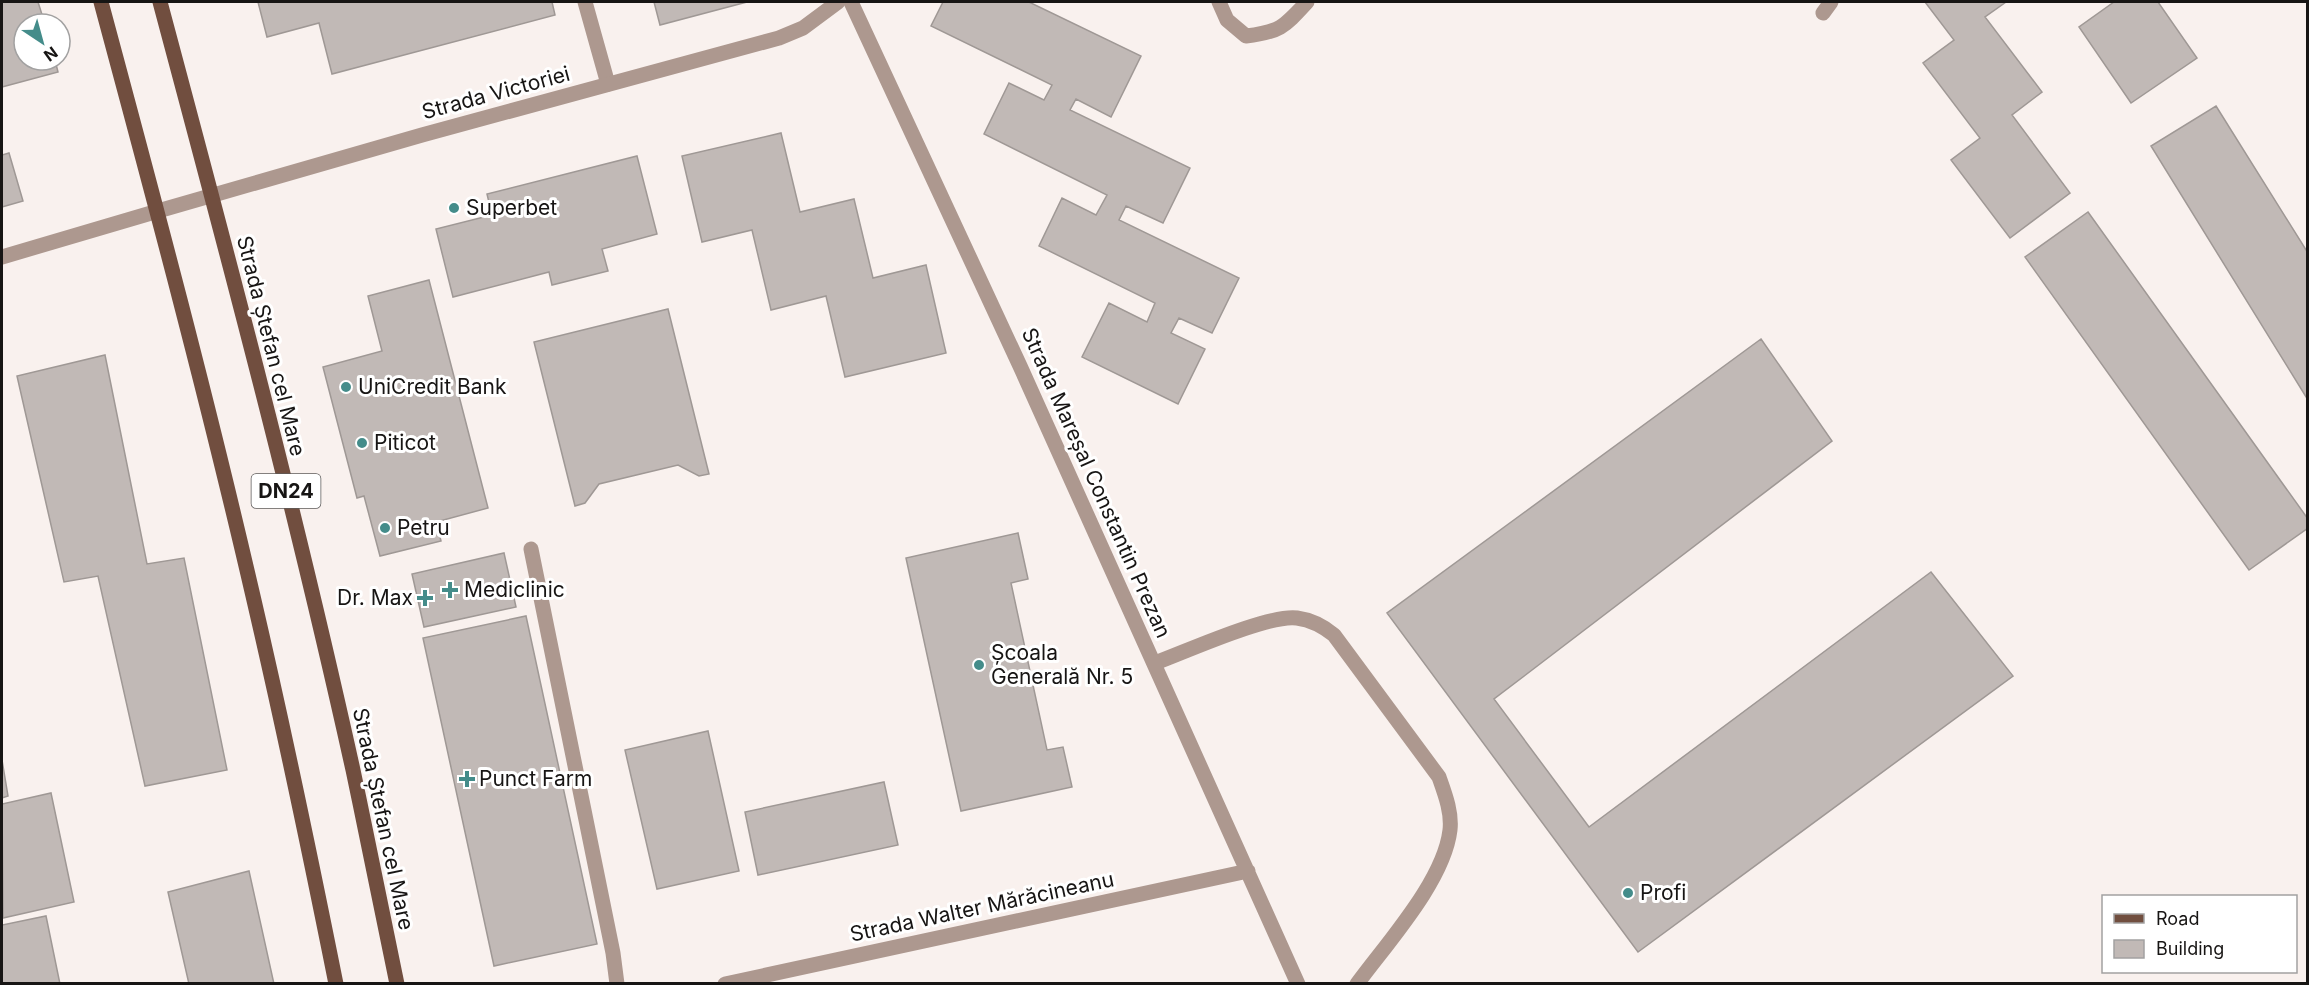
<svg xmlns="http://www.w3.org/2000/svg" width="2309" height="985" font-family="Inter,sans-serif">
<rect width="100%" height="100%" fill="#f9f1ee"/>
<path fill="#c1b9b6" stroke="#9f9895" stroke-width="1.5" d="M2 2H38L45 24H24V60H55L58 72 2 87Z
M258 2H552L555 15 332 74 319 23 267 37Z
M654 2H747L660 25Z
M943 2H1029L1141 56 1111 117 1076 99 1070 110 1190 168 1163 223 1126 206 1119 220 1239 278 1212 333 1179 318 1171 333 1205 349 1178 404 1082 357 1109 303 1147 322 1155 303 1039 246 1062 198 1096 215 1107 195 984 134 1009 83 1044 100 1052 85 931 26Z
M1925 2H2006L1985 17 2042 92 2012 115 2070 193 2010 238 1951 160 1980 138 1923 63 1954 40Z
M2114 2H2158L2197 58 2131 103 2079 27Z
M2216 106 2308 253V400L2151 146Z
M781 133 800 212 854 199 873 278 926 265 946 353 845 377 826 296 771 310 752 230 702 242 682 156Z
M9 153 23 201 2 207V155Z
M637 156 657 234 602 249 608 271 552 285 549 272 453 297 436 229 492 215 487 194Z
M2088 212 2308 519V528L2249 570 2025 257Z
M429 280 488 508 436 522 441 541 380 556 364 496 357 498 323 367 382 351 368 296Z
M668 309 709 474 699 476 678 465 599 484 585 503 575 506 534 342Z
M1761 339 1832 441 1494 699 1589 827 1931 572 2013 676 1638 952 1387 613Z
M105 355 147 564 184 558 227 770 145 786 98 576 64 582 17 376Z
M1018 533 1028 579 1011 583 1047 750 1063 747 1072 787 961 811 906 558Z
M504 553 516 607 424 627 412 574Z
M526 616 597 944 494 966 423 638Z
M708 731 739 871 657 889 625 750Z
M2 760 8 796 2 798Z
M884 782 898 845 758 875 745 812Z
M51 793 74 902 3 918 2 804Z
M249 871 274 984H189L168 892Z
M46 916 60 984H2V925Z"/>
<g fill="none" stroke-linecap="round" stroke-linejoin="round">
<path stroke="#ad988f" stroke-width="15" d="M585 2 608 84
M531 549 613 953 617 984
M1155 663C1185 652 1269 614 1297 618 1312 620 1323 626 1334 635L1439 777C1445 794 1452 812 1450 830 1444 881 1387 943 1357 984"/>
<path stroke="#ad988f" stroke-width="15" d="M851 2 1020 366 1298 984
M1219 2 1227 20 1246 36C1280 32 1284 27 1307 2
M1823 13 1831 2
M2 257 158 211
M725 984 1248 871"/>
<path stroke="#ad988f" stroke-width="15" d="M158 211 422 135 779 38 803 28 838 2"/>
<path stroke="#714e3f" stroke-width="15" d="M101 2C154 199 207 397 253 596 283 725 310 854 336 984
M160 2C228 256 296 512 353 770 368 841 382 912 397 984"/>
</g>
<g fill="#448c8a" stroke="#fff" stroke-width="2">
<circle cx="454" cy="208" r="6"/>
<circle cx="346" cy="387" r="6"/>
<circle cx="362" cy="443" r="6"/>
<circle cx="385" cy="528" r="6"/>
<path d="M447 581h6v6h6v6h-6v6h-6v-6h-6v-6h6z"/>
<path d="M422 589h6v6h6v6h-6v6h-6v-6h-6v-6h6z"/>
<circle cx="979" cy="665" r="6"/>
<path d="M464 770h6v6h6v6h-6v6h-6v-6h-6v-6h6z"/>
<circle cx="1628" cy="893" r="6"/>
</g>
<g text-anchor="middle" stroke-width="6" stroke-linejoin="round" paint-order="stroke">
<rect fill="#fff" stroke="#5d5b5a" stroke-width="1.5" x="251.5" y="474" width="69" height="34" rx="4.5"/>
<g font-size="20" font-weight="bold" fill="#171514">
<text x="286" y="498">DN24</text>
</g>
<g font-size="21" fill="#171514" stroke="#fff">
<text transform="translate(496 93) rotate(-15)" y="7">Strada Victoriei</text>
<text transform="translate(271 346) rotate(76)" y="7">Strada Ștefan cel Mare</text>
<text transform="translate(1096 483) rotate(66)" y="7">Strada Mareșal Constantin Prezan</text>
<text transform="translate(383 819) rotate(78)" y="7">Strada Ștefan cel Mare</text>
<text transform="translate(982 907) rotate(-12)" y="7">Strada Walter Mărăcineanu</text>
</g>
<g font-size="21" fill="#171514" stroke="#fff" text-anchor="start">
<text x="466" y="215">Superbet</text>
<text x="358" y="394">UniCredit Bank</text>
<text x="374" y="450">Piticot</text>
<text x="397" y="535">Petru</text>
<text x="464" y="597">Mediclinic</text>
<text x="413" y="605" text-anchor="end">Dr. Max</text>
<text x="991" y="660">Școala<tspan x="991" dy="24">Generală Nr. 5</tspan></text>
<text x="479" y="786">Punct Farm</text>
<text x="1640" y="900">Profi</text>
</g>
</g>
<rect width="2309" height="985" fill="none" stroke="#171514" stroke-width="6"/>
<rect x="2102" y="895" width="195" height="78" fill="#ffffff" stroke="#a2a1a1" stroke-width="1.5"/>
<rect x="2114" y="914" width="30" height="9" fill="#714e3f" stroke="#a2a1a1" stroke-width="1.5"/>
<text x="2156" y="925" font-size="18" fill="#171514">Road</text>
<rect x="2114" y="940" width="30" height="18" fill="#c1b9b6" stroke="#a2a1a1" stroke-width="1.5"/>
<text x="2156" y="955" font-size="18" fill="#171514">Building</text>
<g transform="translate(42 42) rotate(144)"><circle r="28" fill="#ffffff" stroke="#a2a1a1" stroke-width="1.5"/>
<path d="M0-4.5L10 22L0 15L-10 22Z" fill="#448c8a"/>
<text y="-9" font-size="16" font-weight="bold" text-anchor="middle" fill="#171514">N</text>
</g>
</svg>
